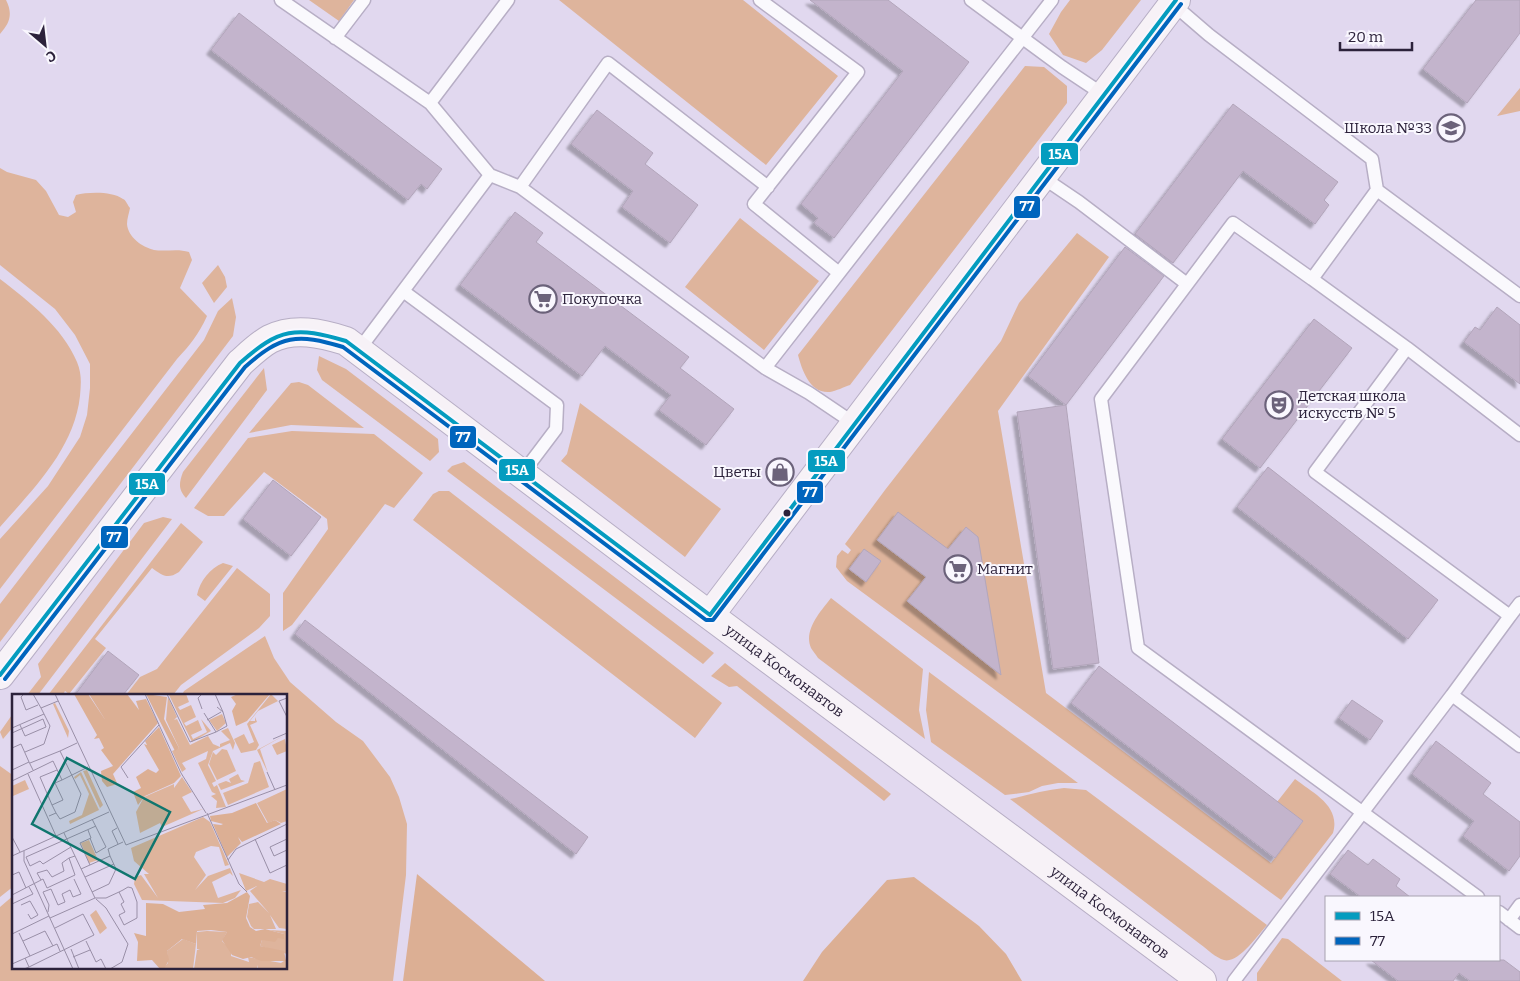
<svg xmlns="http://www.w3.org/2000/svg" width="1520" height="981" font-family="Bitter,serif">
<defs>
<filter id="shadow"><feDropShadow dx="-4.5" dy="4.5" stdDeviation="1" flood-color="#0004"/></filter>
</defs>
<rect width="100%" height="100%" fill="#e1d8ef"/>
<path fill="#deb49c" d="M0 0H6C13 14 10 23 0 34Z
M309 0H354L339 21Z
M559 0H743L838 76 766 165Z
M1070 0H1141L1102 50 1086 63 1063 55 1049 34 1061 12Z
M1025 66 1044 67 1067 86V103L850 385C844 387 836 391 830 392 810 394 802 370 798 355Z
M1520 88V111L1497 116Z
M0 168 7 172 36 180 46 191 59 215 68 217 76 212 73 202 76 195C88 192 112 191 123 199 126 200 128 206 130 208 129 213 127 219 127 224 128 237 142 247 154 250 166 252 177 248 189 252L192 260 180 288 207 316C199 334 190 345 177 359L0 589V539L48 486 80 437 87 415 90 388V364L75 335 55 309 0 265Z
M740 218 819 281 764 350 685 287Z
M1077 233 1109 257 998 411 1046 693 1271 863 1303 821 1277 802 1295 779C1313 793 1341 806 1333 833L1281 900 847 581 836 567 837 556 842 550 848 554 851 550 845 544 885 490 1001 341 1019 303Z
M218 265 225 277 227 287 214 303 202 283Z
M0 279C30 302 62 327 77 362 82 374 81 384 80 396 74 449 34 488 0 527Z
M232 298 236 317 233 336 0 642V604L204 340 218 311Z
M319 356 346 369 438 439 439 452 430 461 322 380 317 370Z
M264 368 267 390 186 498C178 489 179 483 183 472Z
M299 382 308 385 364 428 291 425 249 433 291 383Z
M580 403 721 509 685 557 561 461 567 454Z
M292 431 374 434 423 473 394 508 385 504 292 625 283 631V593L328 529 327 519 264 472 224 516H208L194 508 248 438Z
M464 462 714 653 703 664 447 471 452 466Z
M439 491H449L722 703 695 738 413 520 433 494Z
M163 517 172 519 38 695H27L41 677 38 664 144 523Z
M181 523 203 542 179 572C167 580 162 575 152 568L95 639 106 648 69 694 65 691 63 695H48Z
M223 563 233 566 205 601 197 595C200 581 210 568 223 563Z
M237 568 270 594V616L259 628 181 685 173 695H126L140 677 157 669Z
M831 598 923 669 919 710 925 739 818 658C816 655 813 651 811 648 803 630 821 611 831 598Z
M265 636 274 658 290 682 336 722 363 741 390 777 399 797 407 824 406 875 393 981H0V907L14 895V967H286V695H182L184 691Z
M725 663 744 678 891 794 884 801 737 686 729 687 711 676Z
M929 672 1078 783H1058L1042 786 1029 792 1005 795 931 742 926 710Z
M14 712V726L3 739 0 732Z
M0 766 14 776V886L0 897Z
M1064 788 1086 790 1267 925C1258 935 1238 964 1224 960 1216 958 1207 949 1200 944L1010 799C1028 795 1045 790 1064 788Z
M1282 938 1288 939 1342 981H1257V973Z"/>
<path fill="#dcaf94" d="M417 874 545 981H403Z
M914 877 979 926 1006 954 1022 981H803L822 952 887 880Z"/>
<path fill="#c3b4cc" stroke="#b2a5ba" filter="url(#shadow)" d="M810 0H888L969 62 834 238 814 223 818 218 801 204 903 71Z
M1476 0H1520V33L1467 103 1423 69Z
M239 13 442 169 427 189 421 184 408 200 211 50Z
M1233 104 1338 182 1324 200 1329 205 1315 224 1243 171 1173 263 1135 234Z
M597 110 653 153 645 164 698 205 670 243 622 207 633 191 571 144Z
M515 212 543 233 536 242 689 357 680 368 734 409 706 445 659 410 671 395 605 346 582 376 460 285Z
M1125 247 1164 276 1066 405 1099 663 1053 669 1017 412 1066 405 1028 376Z
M1497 307 1520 325V384L1464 342 1475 327 1480 330Z
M1314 319 1352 348 1260 468 1222 439Z
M1268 467 1438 600 1408 639 1237 507Z
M273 480 321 517 291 556 243 519Z
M898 512 948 549 966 527 978 537 1001 675 907 601 926 577 877 540Z
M864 549 881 561 866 582 849 569Z
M305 620 588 837 576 854 295 634Z
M108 651 139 675 123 695H75Z
M1099 666 1303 821 1275 858 1071 703Z
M1352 700 1383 721 1370 740 1339 718Z
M1436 741 1491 783 1483 794 1520 822V856L1509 871 1463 836 1474 821 1412 774Z
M1348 850 1368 865 1373 859 1400 879 1396 886 1410 897H1361L1330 874Z
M1371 960H1504L1520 972V981H1470L1459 973 1453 981H1398Z"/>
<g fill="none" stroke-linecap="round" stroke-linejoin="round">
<g stroke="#b7aec5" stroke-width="15">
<path id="lane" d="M281 0 430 103
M760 0 858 72 754 204 839 273
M971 0 1062 67 1104 95
M1173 4 1209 35 1372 159 1377 190 1520 296
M335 38 364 0
M490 175 520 187
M1042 177 1079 202 1187 284
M768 187 608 63 520 187 765 368 809 393 855 424
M1377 190 1312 279 1233 223 1101 399 1138 648 1478 897
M1312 279 1407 348 1315 472 1510 616 1452 695
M403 291 557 405 556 429 522 474
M1407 348 1520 435
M358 351 490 175 430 103 508 0
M765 368 1052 0
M1510 616 1520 603
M1499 912 1520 928
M1509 920 1520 905
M1234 981 1452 695 1520 746"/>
</g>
<g stroke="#b7aec5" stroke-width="30">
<g id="secondary">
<path d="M710 615 1176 0"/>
<path id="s1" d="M0 675 240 363C249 355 259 345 270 339 294 327 321 333 346 341L669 585 1202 981"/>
</g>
</g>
<use href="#lane" stroke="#faf9fd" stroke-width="12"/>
<use href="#secondary" stroke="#f7f2f7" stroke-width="28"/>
<g stroke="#f9f7fe" stroke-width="8">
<path id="bus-1" d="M710 615 1176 0
M0 675 240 363C279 328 296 326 346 341L710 615"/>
</g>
<g stroke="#f9f7fe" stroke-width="8">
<path id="bus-2" d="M5 679 245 367C281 335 297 333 343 347L706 620H713L1181 4"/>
</g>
<use href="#bus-1" stroke="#049cbf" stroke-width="4"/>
<use href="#bus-2" stroke="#0065bd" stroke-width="4"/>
</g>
<defs>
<g id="school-ring" transform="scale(1.4375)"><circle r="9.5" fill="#f9f7fe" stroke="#6b627a" stroke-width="1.5"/><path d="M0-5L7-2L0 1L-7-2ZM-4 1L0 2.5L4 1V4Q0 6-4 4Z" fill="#6b627a"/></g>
<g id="supermarket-ring" transform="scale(1.4375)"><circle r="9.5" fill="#f9f7fe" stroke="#6b627a" stroke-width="1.5"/><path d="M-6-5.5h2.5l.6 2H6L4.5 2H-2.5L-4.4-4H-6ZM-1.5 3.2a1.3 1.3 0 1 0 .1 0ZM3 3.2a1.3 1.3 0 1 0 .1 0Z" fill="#6b627a"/></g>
<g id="theatre-ring" transform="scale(1.4375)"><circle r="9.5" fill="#f9f7fe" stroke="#6b627a" stroke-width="1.5"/><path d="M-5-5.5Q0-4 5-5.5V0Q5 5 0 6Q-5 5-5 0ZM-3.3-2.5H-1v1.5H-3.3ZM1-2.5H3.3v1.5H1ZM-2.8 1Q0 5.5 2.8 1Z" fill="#6b627a"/></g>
<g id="shop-ring" transform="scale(1.4375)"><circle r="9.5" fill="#f9f7fe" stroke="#6b627a" stroke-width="1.5"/><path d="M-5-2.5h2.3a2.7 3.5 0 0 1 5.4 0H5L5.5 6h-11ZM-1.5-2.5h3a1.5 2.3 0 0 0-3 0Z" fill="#6b627a"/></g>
</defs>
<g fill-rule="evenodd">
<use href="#school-ring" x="1451" y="128"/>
<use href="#supermarket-ring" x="543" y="299"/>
<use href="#theatre-ring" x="1279" y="405"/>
<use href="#shop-ring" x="780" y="472"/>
<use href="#supermarket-ring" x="958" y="569"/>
</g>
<circle fill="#2c223b" stroke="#f9f7fe" stroke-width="2" cx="787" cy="513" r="4.5"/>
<g text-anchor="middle" stroke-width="4" stroke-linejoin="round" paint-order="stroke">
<g font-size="15" fill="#2c223b" stroke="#f9f7fe" text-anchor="start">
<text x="1432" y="133" text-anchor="end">Школа №33</text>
<text x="562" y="304">Покупочка</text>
<text x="1298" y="401">Детская школа<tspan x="1298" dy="17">искусств № 5</tspan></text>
<text x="761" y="477" text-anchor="end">Цветы</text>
<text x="977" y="574">Магнит</text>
</g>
<g font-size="15" fill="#2c223b" stroke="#f9f7fe">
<text dy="5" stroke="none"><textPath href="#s1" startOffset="1059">улица Космонавтов</textPath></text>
<text dy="5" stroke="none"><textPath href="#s1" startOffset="1464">улица Космонавтов</textPath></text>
</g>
</g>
<g transform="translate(12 694)">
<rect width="275" height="275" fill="#e1d8ef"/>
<path d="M174 0 177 8 166 13 168 16 179 11 184 23 172 29 174 32 186 26 190 36 179 41 181 45 195 38 189 25 199 37 180 48 157 1ZM259 0 266 7 246 17 238 27H243V23L245 28 238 31 247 51 244 56 229 59 222 45 232 40 237 50 242 48 235 30ZM156 3 165 23 162 26 165 25 178 51 196 42 201 50 208 53V50L218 46 209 37 216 34 223 49 221 56 218 49 201 57 196 71 204 87 200 89 202 93 205 91 214 113 204 114 205 107 199 102 204 100 200 98 186 69 194 65 196 57 170 69 174 75 170 78 160 57 167 54 154 26ZM43 9 57 37 56 44 41 10ZM210 20 214 29 205 37 197 26ZM275 40 248 55 256 79 245 56ZM273 45 275 57 265 61 260 51ZM210 55 215 56 224 77 205 86 197 70 201 58 204 61ZM248 67 257 93 216 111 211 99 236 89 242 69ZM75 76 91 111 88 114 71 77ZM69 78 87 116 58 130 57 127 70 121 77 100 68 81 63 85 62 83ZM226 80 229 86 233 87 209 96 206 90 214 87 219 89 217 85ZM170 83 180 98 170 103 179 118 191 115 150 133 148 129 128 139 124 118 132 103 162 90V94ZM13 86 17 95 1 102 0 92ZM275 95V127L269 129 263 126 256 129 245 109ZM191 123 198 128 217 171 213 172 207 153 199 152 184 158 182 163 194 181 183 196 196 182 218 174 221 182 218 179 200 188 206 204 229 196 223 204 211 209 130 206 122 190 123 183 129 181 146 204 132 180H137L122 167 119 154ZM77 146 86 166 77 169 69 149ZM227 179 252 188 258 185 275 190V197H270L275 198V235L267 234 258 221 264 235H242L239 232 235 223 237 210 246 208 257 219 238 197 245 192 234 197ZM84 216 95 234 88 240 78 221ZM257 236 275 237V260L248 252 250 246 266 244 272 240ZM195 237 215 238 210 247 219 256V262L237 268 236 263 269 269 275 265 274 274 246 275 245 271V275H182L185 256H188L185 255V238ZM171 245 184 250 181 275 151 274 156 269 155 257Z" fill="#deb49c"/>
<path d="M62 0H76L94 27 77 0H115L127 16 124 7 134 5 146 29 101 80 105 89 102 91 95 93 90 87 89 77 101 72 89 56 92 54 87 44 82 45 85 41ZM134 0 155 3 152 25 167 54 163 57ZM226 0H258L235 27 224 32 220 17 224 10 219 3ZM147 33 169 82 162 89 133 102 126 111 121 98 129 94 124 83 136 75 144 79 147 76 132 50 135 51 133 47ZM244 109 255 129 263 126 269 130 230 148 226 143 229 149 215 163 201 130 209 131 211 130 199 127 198 122 220 119ZM235 198 238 202 234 224 238 233 244 237 253 235 272 240V245L266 244 263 248 250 246 248 252 272 257 274 267H249L239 263 231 265 220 261 210 246 215 238 199 236 185 237 184 250 170 245 155 257 157 266 152 275H148L140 266 125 267 126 248 122 239 134 242V209L151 210 167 218 193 215 191 211 215 209Z" fill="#dcaf94"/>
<path fill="none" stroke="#998fa7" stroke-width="1" d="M12 0 9 3 14 16 26 11M21 0 29 14M43 0 114 151 275 91M133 0 169 79 194 119M155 0 178 48 204 38M190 0 186 4 190 15M203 0 211 18 205 13M275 4 267 7 275 23M192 19 204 38 215 32 211 18M195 26 209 18M8 31 13 42 34 33 31 25M0 34 32 20M0 39 31 25M261 45 275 39M0 54 9 50 17 68M13 58 32 50 38 32 29 14 46 7M18 69 48 57M0 76 17 68 21 76M255 78 263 96M16 80 44 142M116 84 109 73 147 31M0 87 41 67 50 86 76 73M40 111 28 83 45 76M44 119 40 111 51 106 43 89 50 86M195 119 227 190 235 198M37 122 44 119 48 125 63 118 69 100 48 57 65 49M105 134 100 137 106 150M76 136 79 144 68 149 78 171M0 143 8 158M78 144 84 159 94 153 80 125M243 145 258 179 275 171M275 145 258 153 262 162 275 156M59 153 31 170 28 167 18 172 14 163 84 132M12 157V167L61 275M0 162 97 118M216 166 224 155 275 130M69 175 98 162 96 155 111 148M0 181 7 178 14 194M73 183 102 170M29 186 25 179 35 176 40 183 52 177 50 169 57 164M80 198 97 190 104 175 98 162M0 201 31 185 35 194 63 181 57 164 63 162M83 204H94L107 198 111 196 116 193 120 194 125 208V224L112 231 107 221 113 218 109 210 112 208 107 198M84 205 94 214 116 250 110 268 98 275M0 210 21 200 17 193M9 211 18 207 26 221 19 225 16 220M36 218 37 211 31 198 39 195 46 211 53 208 50 200 58 196 61 203 69 200 62 185M38 224 83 204 52 139M7 239 18 262M0 240 37 222M11 247 33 237 41 252M74 247 84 268 89 265 94 275M59 255 67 275M61 263 78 256M0 270 45 250 48 257M17 273 82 241 71 220 43 234M12 275 17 273 13 264"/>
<path fill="#0f766e" fill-opacity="0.15" stroke="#0f766e" stroke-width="2.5" d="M55 64 158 118 123 185 20 130Z"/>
<rect width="275" height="275" fill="none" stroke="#2c223b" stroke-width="2.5"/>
</g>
<g stroke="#f9f7fe" stroke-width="2">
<rect x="1040" y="142" width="39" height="24" rx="5" fill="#049cbf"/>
<rect x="1013" y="195" width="28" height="24" rx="5" fill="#0065bd"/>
<rect x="449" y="425" width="28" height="24" rx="5" fill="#0065bd"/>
<rect x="807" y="449" width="39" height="24" rx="5" fill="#049cbf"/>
<rect x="498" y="458" width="38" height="24" rx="5" fill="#049cbf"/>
<rect x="128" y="472" width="38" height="24" rx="5" fill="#049cbf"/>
<rect x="796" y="480" width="28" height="24" rx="5" fill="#0065bd"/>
<rect x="100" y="525" width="29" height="24" rx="5" fill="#0065bd"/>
</g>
<g font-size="14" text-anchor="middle" font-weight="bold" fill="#fff">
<text x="1060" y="159">15А</text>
<text x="1027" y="211">77</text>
<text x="463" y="442">77</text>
<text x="826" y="466">15А</text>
<text x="517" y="475">15А</text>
<text x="147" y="489">15А</text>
<text x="810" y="497">77</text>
<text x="114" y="542">77</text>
</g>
<rect x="1325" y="896" width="175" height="65" fill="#f9f7fe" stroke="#a7a2b0"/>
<rect x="1335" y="912" width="25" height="8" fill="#049cbf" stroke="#a7a2b0"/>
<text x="1370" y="921" font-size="15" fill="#2c223b">15А</text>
<rect x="1335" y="937" width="25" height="8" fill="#0065bd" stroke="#a7a2b0"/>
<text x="1370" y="946" font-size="15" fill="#2c223b">77</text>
<g transform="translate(45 45) rotate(152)" stroke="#f9f7fe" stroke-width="4" paint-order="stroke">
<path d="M0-4L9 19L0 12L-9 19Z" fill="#2c223b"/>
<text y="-8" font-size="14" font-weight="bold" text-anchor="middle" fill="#2c223b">С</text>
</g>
<path d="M1340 42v8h72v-8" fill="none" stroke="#2c223b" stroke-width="2.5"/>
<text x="1348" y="42" font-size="15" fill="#2c223b" stroke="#f9f7fe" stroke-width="4" paint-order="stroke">20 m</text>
</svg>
